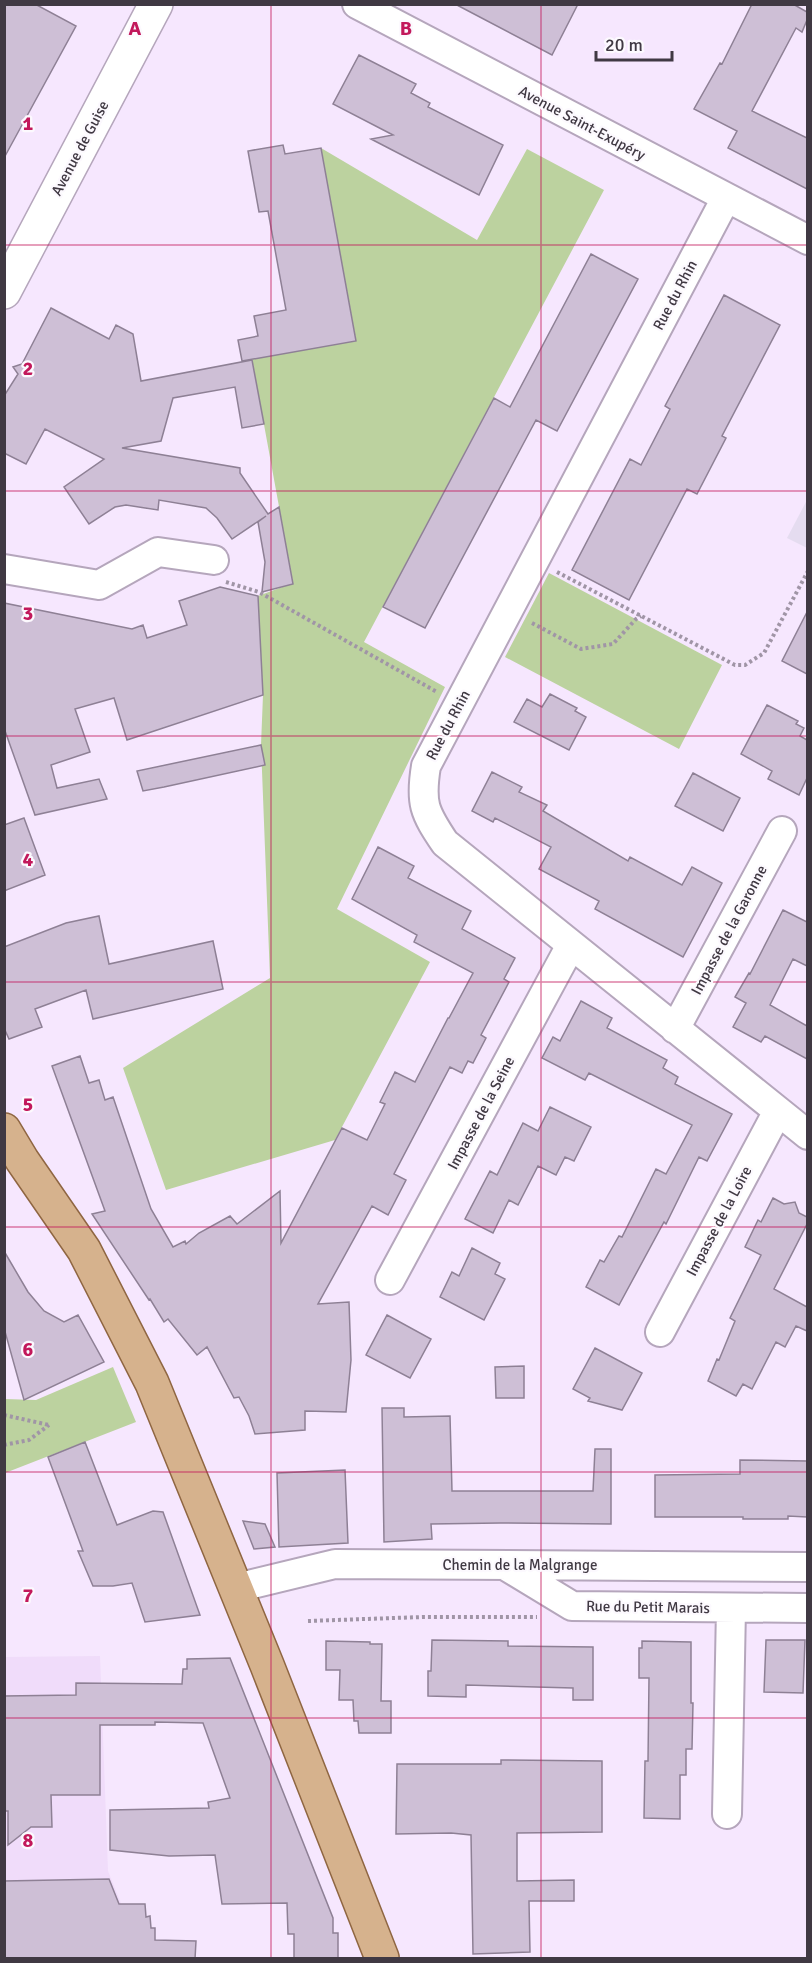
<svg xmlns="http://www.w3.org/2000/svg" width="812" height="1963" font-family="Signika,sans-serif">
<rect width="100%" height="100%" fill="#f6e7fe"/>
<path fill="#f0dcfa" d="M100 1656 108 1871 143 1958H5L4 1657Z"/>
<path fill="#e5dcf0" d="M807 500V548L787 538Z"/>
<path fill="#bcd29f" d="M321 148 477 240 527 149 604 190 364 642 445 687 337 909 430 962 335 1140 166 1190 123 1068 270 978 261 745 263 695 258 596 293 583 252 359 356 340Z
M549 573 722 665 679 749 505 657Z
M113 1367 136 1422 5 1473V1399L36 1400Z"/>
<path fill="#cebfd6" stroke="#8e8095" stroke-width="1.5" d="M4 4H35L76 26 4 158Z
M455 4H578L552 55Z
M752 4H793L807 12V20L802 32 796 28 752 111 807 138V189L728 148 737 131 694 109 720 63 722 64Z
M359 55 416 84 411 93 430 103 428 107 503 145 479 195 371 139 393 135 333 104Z
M283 145 285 154 321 148 356 341 242 361 238 340 258 336 254 316 286 310 268 211 259 212 248 151Z
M591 254 638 279 557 431 536 420 425 628 383 607 494 398 510 407Z
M724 295 780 325 722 436 726 438 697 494 687 489 629 600 572 570 630 459 641 465 670 409 665 406Z
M51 308 109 339 116 325 133 334 141 381 252 360 264 424 242 428 235 387 173 398 161 441 122 448 240 468V473L268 514 279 507 293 584 262 592 265 562 258 522 266 516 232 539 217 518 206 508 159 500 158 510 126 505 115 507 89 524 64 487 104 459 45 429 26 464 4 453V396L18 374 13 367 22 364Z
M220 587 258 596 263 695 127 740 114 698 75 709 90 752 51 765 57 788 99 779 107 799 35 815 4 728V603L132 629 143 625 147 638 187 625 179 601Z
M807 612V674L782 661Z
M550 694 577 708 575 711 586 717 569 750 514 722 527 699 542 707Z
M767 705 798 721 796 724 804 728 800 736 807 740V778L799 795 768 779 772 771 741 754Z
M261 745 265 765 164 787 143 791 137 771Z
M492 772 522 787 519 792 547 805 543 811 628 861 630 857 682 885 692 867 722 883 683 957 595 909 599 901 539 869 551 847 495 818 493 822 472 811Z
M693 773 740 798 723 831 675 806Z
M24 818 45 875 4 891V825Z
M378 847 414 866 408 878 471 911 462 929 515 958 504 979 509 982 481 1035 486 1038 473 1063 468 1061 462 1073 450 1067 394 1174 406 1180 388 1215 372 1206 318 1304 349 1302 351 1360 346 1412 305 1411V1430L255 1434 249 1416 239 1397 234 1398 207 1347 197 1355 168 1319 164 1322 150 1299 149 1300 92 1214 105 1211 52 1066 80 1056 89 1083 99 1080 105 1100 113 1097 151 1209 173 1247 185 1241 186 1244 199 1233 230 1216 237 1224 280 1191 281 1243 342 1128 367 1140 385 1104 380 1102 395 1072 415 1082 448 1018H449L473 973 414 942 417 935 352 899Z
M783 910 807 922V966L793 959 770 1005 807 1026V1059L765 1036 761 1042 733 1027 746 1003 735 997 749 973 750 974Z
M99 916 109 964 213 941 223 989 93 1019 86 990 35 1009 42 1027 9 1039 4 1028V947L66 923Z
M581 1001 612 1018 607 1028 667 1060 663 1068 678 1077 675 1084 732 1114 707 1161 699 1157 666 1224 664 1222 619 1305 586 1287 600 1260 604 1262 619 1236 622 1237 656 1169 666 1174 692 1125 589 1073 585 1080 542 1058 553 1037 560 1041Z
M550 1107 591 1127 574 1161 565 1157 556 1175 538 1166 518 1205 509 1200 493 1233 465 1219 490 1171 497 1175 523 1123 538 1131Z
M773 1198 784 1204 795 1202 799 1213 807 1217V1224L774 1289 807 1307V1331L796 1326 785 1347 776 1342 752 1389 743 1384 736 1396 708 1381 717 1359 719 1360 735 1321 730 1318 761 1255 745 1247 758 1220 761 1222Z
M472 1248 500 1263 495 1274 505 1279 484 1320 440 1297 452 1272 459 1276Z
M4 1251 28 1292 44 1311 64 1322 78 1315 104 1362 24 1400 4 1328Z
M387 1315 431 1339 410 1378 366 1355Z
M595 1348 642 1373 622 1410 588 1401 590 1398 573 1389Z
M524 1366V1398H496L495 1367Z
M382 1408H404V1417L450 1416 452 1491H593L595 1449H611V1524L500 1523 431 1524 432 1539 384 1542Z
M85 1442 117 1525 153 1511 163 1512 200 1615 145 1622 132 1583 113 1586H93L78 1551H83L48 1457Z
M740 1460 807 1461V1517L788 1516V1519H743V1517H655V1475L740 1474Z
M345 1470 348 1543 279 1547 277 1473Z
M243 1521 265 1524 275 1547 254 1549Z
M432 1640 508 1641V1646L593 1647V1700H573V1688L466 1685V1697L428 1696V1671H431Z
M766 1640H805L803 1693 764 1692Z
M326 1641 370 1642V1644H382L381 1701H391V1733H359L358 1721H354L353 1700H339L340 1670H326Z
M642 1641 691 1642V1703H693L692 1749H686V1775H680V1819L644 1818 645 1761H648L649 1678H639V1648H642Z
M230 1658 333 1918V1933H338V1959H294V1934H288L287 1903 222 1904 215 1855 169 1856 110 1850V1810L209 1808 208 1802 230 1798 203 1723 155 1722V1725H100V1795H51L52 1827H31L8 1845V1811H4V1696L76 1695V1683L182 1684 183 1669H187V1659Z
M501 1760 602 1761V1832L517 1833V1881L574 1880V1901H529L530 1952 473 1954 471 1835 451 1833 396 1834 397 1764H501Z
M109 1879 119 1904H145L146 1917 150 1916 151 1928H155V1940L196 1941 195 1959H4V1881Z"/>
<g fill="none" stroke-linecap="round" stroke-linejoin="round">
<g stroke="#b5a6bc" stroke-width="32">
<path id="street" d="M357 4 808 240
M726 198 426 766C420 803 424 812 445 843L808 1135
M4 569 99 585 158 552 214 560
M675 1029 782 831
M390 1280 571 945
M660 1332 778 1111
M506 1566 572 1606 808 1608
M236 1588 335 1564 808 1567
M727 1814 731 1608"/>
</g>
<g stroke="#b5a6bc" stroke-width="36">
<path id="secondary" d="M4 292 156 4"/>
</g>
<g stroke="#8f6642" stroke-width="36">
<path id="primary" d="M4 1130 22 1160 84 1250 152 1383 267 1665 382 1958"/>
</g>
<path stroke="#a095a6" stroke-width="4" stroke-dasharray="3 3" stroke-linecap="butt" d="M557 572 735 665H745L764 653 808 571
M226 582 259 592 437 692
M532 623 581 649 613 644 636 619 641 616
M4 1415 49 1425
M4 1445 29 1440 49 1425
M308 1621 423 1617H537"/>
<use href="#street" stroke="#fff" stroke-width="28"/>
<use href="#secondary" stroke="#fff" stroke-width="33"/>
<use href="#primary" stroke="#d6b28d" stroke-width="33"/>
</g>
<path fill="none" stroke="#c2185b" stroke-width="1.5" stroke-opacity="0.55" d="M271 4V1958M541 4V1958M4 245H808M4 491H808M4 736H808M4 982H808M4 1227H808M4 1472H808M4 1718H808"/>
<g text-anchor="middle" stroke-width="4.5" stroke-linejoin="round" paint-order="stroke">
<g font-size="15" fill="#403943" stroke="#fcf9fe">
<text transform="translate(582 123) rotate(28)" y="5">Avenue Saint-Exupéry</text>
<text transform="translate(80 148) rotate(-62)" y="5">Avenue de Guise</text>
<text transform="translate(675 295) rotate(-62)" y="5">Rue du Rhin</text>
<text transform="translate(448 725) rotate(-62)" y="5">Rue du Rhin</text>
<text transform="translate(729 930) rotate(-62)" y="5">Impasse de la Garonne</text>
<text transform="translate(481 1113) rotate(-62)" y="5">Impasse de la Seine</text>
<text transform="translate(719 1221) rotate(-62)" y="5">Impasse de la Loire</text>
<text x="520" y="1570">Chemin de la Malgrange</text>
<text transform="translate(648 1607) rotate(1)" y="5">Rue du Petit Marais</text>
</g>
</g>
<g font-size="20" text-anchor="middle" font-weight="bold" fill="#c2185b" stroke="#fcf9fe" stroke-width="4.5" stroke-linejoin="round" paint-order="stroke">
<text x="135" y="35">A</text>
<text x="406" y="35">B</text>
<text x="28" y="130">1</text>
<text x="28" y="375">2</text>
<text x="28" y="620">3</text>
<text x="28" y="866">4</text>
<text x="28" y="1111">5</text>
<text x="28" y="1356">6</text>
<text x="28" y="1602">7</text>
<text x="28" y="1847">8</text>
</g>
<rect width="812" height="1963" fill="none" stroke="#403943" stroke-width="12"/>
<path d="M596 51v9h76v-9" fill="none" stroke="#403943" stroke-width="3"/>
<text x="605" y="51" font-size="18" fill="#403943" stroke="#fcf9fe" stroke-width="4.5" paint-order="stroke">20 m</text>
</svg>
